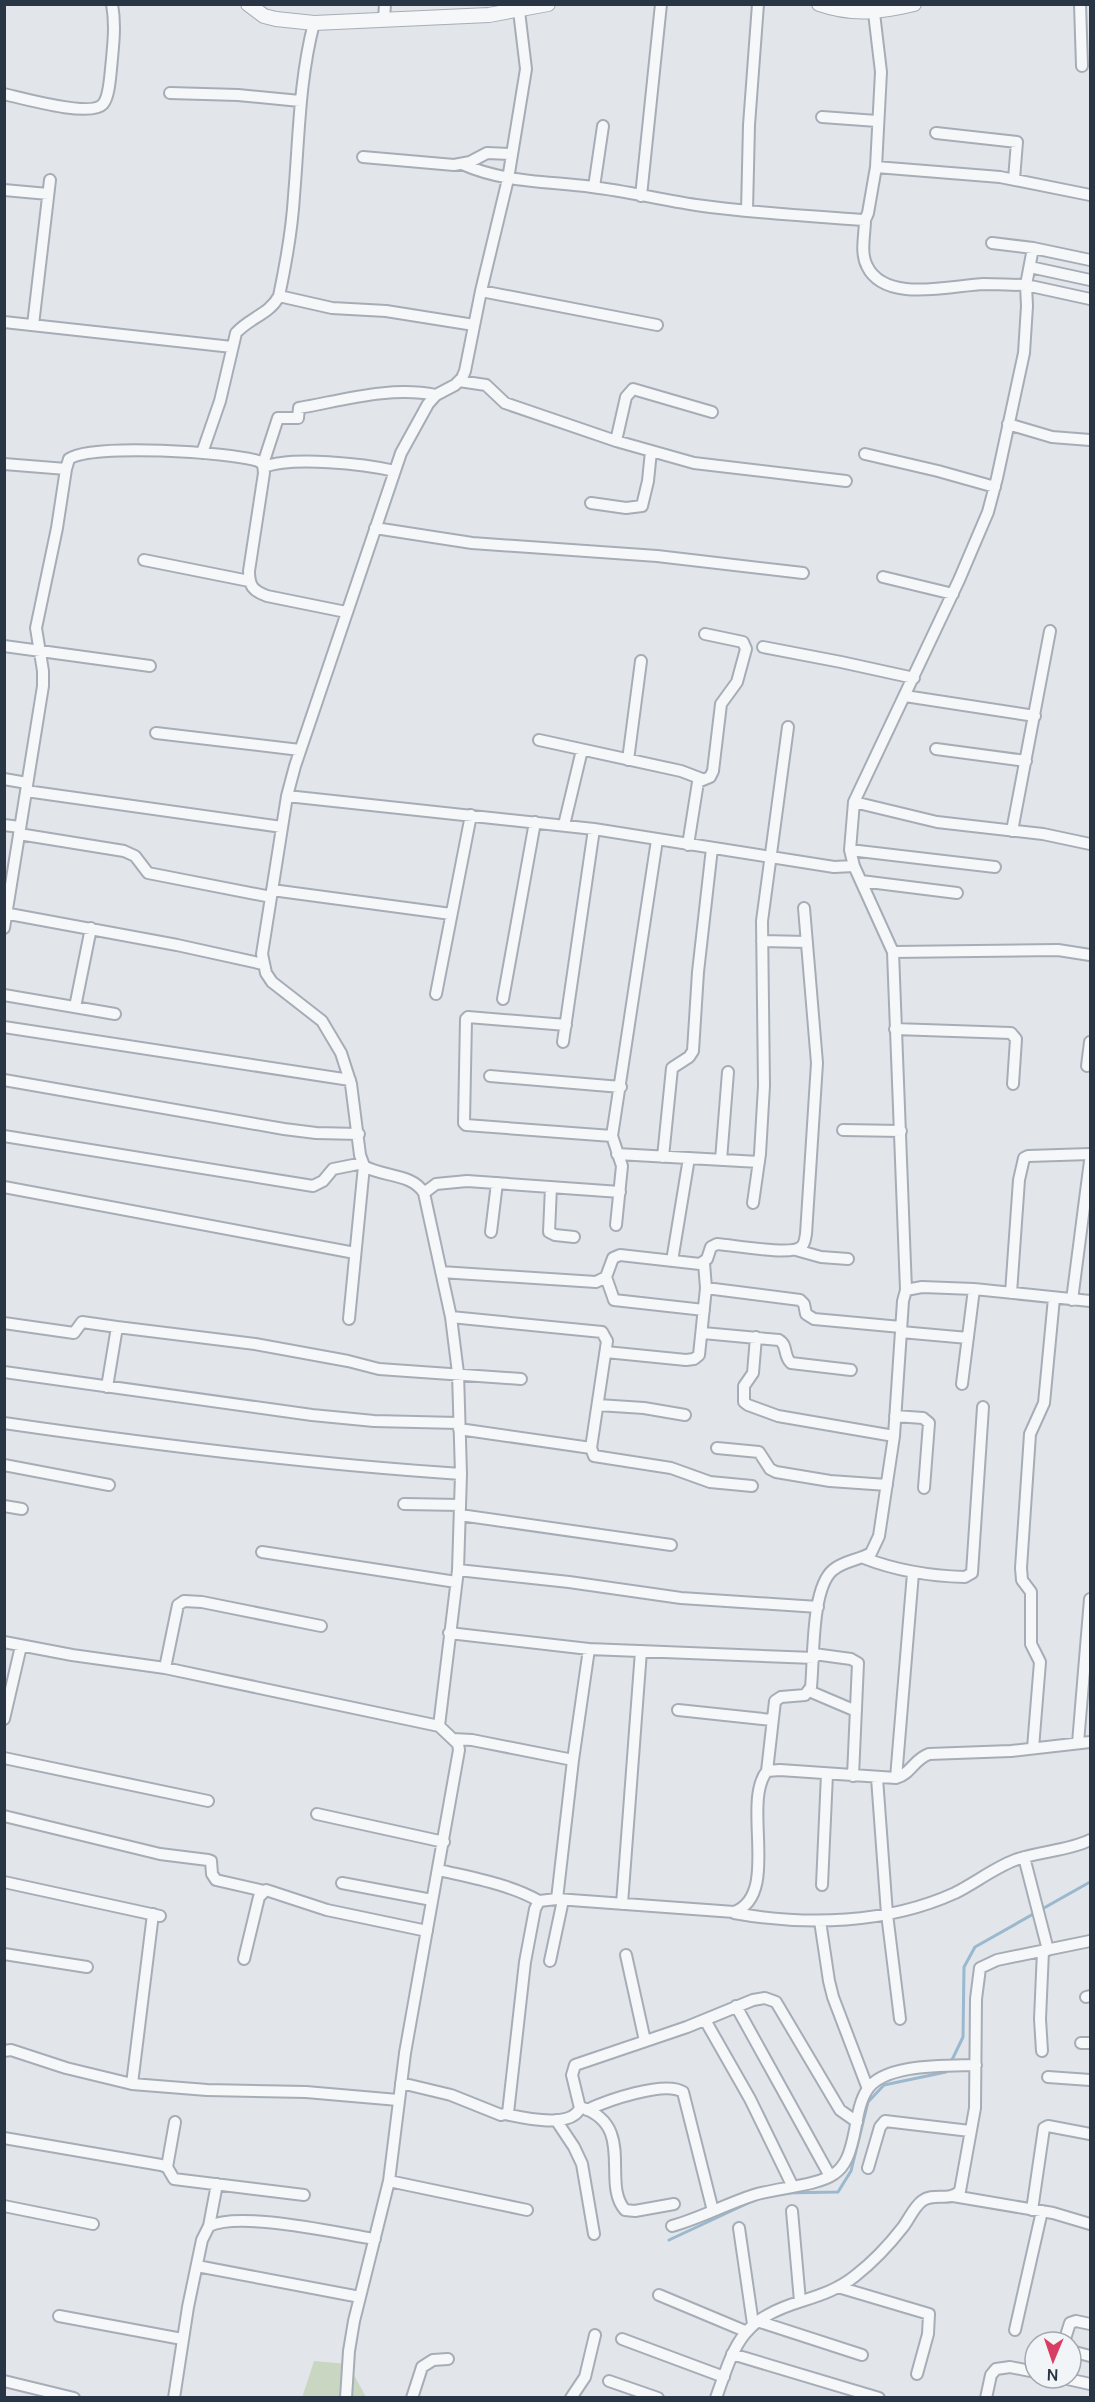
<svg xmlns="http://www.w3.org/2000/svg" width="1095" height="2402" font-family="Manrope,sans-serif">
<rect width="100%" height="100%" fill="#e2e6eb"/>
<path fill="#c9d6c2" d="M314 2361 348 2364 366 2397 302 2398Z"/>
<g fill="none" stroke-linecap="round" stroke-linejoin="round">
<path stroke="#9ab8ce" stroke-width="3" d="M951 2062 963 2037 964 1967 975 1947 1090 1882
M783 2193 838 2192 851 2171 868 2102 884 2085 946 2072 948 2068
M669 2240 759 2198"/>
<g stroke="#a6adb6" stroke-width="14">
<path id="minor" d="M1080 4 1082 66
M384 19 385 4
M170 93 238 95 300 101
M4 94C22 98 91 118 103 104 109 97 110 78 111 69 113 47 116 26 112 4
M822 117 877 121
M936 133 1017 142 1014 179
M363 157 454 165 470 162 487 153 512 154
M876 167 1000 177 1090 195
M594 187 603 126
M4 190 48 194
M641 196 661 4
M747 211 749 125 758 4
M865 220 868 213 876 167 881 72 874 13
M992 243 1033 248 1090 260
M1033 248 1026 285 1090 299
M1030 267 1090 280
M481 291 657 325
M279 296 332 308 386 311 474 325
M4 322 232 347
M33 325 50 180
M459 381 486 385 505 403 616 441 694 463 846 481
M1008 424 1052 437 1090 440
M616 441 626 397 633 389 712 412
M202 453 220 401 236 333C249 318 270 314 279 296 286 263 292 230 294 196 299 138 299 80 314 23
M865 454 938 471 995 487
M4 464 66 469
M263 464 278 418H298L299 408C344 400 391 386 436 395
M264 467C293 456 364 464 395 471
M591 503 626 508 642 506 648 481 651 451
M375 528 472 543 657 556 803 573
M144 560 249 581
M883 577 953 594
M4 646 150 666
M763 647 841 662 914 678
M905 696 1035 716
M156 733 300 750
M539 740 681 771 702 779
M936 749 1026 761
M628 760 641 661
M4 779 27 783
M26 791 282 827
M287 796 594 829 834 867 854 866 850 850 854 802 959 580 988 512 997 478 1024 353 1027 306 1026 285C1012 285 998 284 984 284 952 285 885 304 867 266 860 253 865 234 865 220 809 216 752 213 696 205 661 200 627 191 592 187 547 181 505 183 462 164
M854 802 937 822 1043 834 1090 844
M4 825 20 827
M564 825 582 750
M1012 831 1050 631
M19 834 124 851 135 856 148 873 271 897
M688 845 698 782 710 777 713 771 721 704 737 682 746 649 743 642 705 634
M850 850 995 867
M854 866 893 952 1058 950 1090 955
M861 881 957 893
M272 890 451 914
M4 913 177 945 263 964
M4 928 43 686V671L36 628 57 528 66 469 69 459C91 443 230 452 258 461L263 464 264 473 249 571C249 586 253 591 267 596L346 612
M762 941 807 942
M893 952 906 1290
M436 994 471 815
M4 995 115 1014
M503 999 535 822
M75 1007 91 928
M566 1025 468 1017 466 1019 464 1123 466 1125 612 1136 622 1166 616 1225
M4 1027 350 1080
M895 1029 1011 1033 1016 1039 1013 1084
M563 1042 594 829
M1087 1066 1090 1042
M490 1076 621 1087
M4 1080 284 1129 316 1133 359 1134
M843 1130 901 1131
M4 1136 313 1186 323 1181 333 1169 363 1163
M612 1136 657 840
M617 1154 759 1162
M663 1157 672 1068 689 1057 693 1051 698 972 712 848
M721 1160 728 1072
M4 1187 355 1253
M551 1187 549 1232 555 1235 574 1237
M424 1193 436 1184 467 1181 620 1192
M753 1203 760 1154 764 1086 762 921 788 727
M491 1232 497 1183
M796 1250 821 1257 848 1259
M672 1261 689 1158
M441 1272 596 1282 606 1277 613 1258 620 1255 700 1264 707 1259 711 1247 717 1244C733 1245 791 1256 801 1247 805 1244 805 1239 806 1234L817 1063 804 908
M606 1277 614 1300 704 1310
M706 1288 800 1300 804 1304 806 1314 814 1319 901 1327
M1011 1293 1019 1180 1024 1158 1028 1156 1090 1154
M1072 1300 1090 1161
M451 1317 602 1332 607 1341 591 1448 594 1456 671 1468 710 1482 752 1486
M349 1319 364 1166
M4 1323 74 1333 82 1322 117 1327
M901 1332 968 1338
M703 1333 779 1340C788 1345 783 1356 791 1363L851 1370
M756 1337 753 1373 744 1386V1402L748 1405 778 1416 894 1436
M606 1352 686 1360 694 1359 699 1355 706 1288 704 1263
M4 1372 312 1415 374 1421 458 1423
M962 1384 974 1289
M107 1387 117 1327 255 1344 348 1361 379 1369 521 1379
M598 1405 644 1408 685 1415
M895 1416 923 1418 929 1423 924 1488
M4 1423C156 1445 308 1464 461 1474
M459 1429 591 1448
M717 1448 759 1452 770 1469 776 1472 830 1481 887 1485
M4 1465 109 1485
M404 1504 460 1505
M4 1506 22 1509
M460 1515 671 1545
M262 1552 456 1582
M864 1558C897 1571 929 1576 965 1577L972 1573 983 1407
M458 1570 569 1582 681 1598 818 1607
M449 1633 589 1649 814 1658
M4 1642 72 1655 165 1668 439 1726
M814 1654 851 1659 858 1663 853 1776
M165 1668 178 1605 184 1601 202 1602 321 1626
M809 1691 856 1711
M678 1710 772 1720
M4 1719 21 1646
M453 1739 472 1740 573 1760
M1078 1743 1090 1599
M1033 1748 1040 1662 1031 1644V1592L1022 1580 1021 1568 1030 1434 1044 1403 1054 1298
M4 1758 208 1801
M767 1771 775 1701 781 1697 805 1695 811 1687C814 1659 811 1588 833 1570 843 1561 859 1560 871 1553L879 1536 894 1436 903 1301 906 1290 922 1287 974 1289 1090 1301
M877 1778 887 1914 900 2019
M896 1778 913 1573
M317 1814 444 1842
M4 1816 160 1854 208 1860 211 1861 212 1874 216 1880 264 1891
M1024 1857 1048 1950
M439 1870C473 1878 509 1884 539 1901
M4 1882 160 1916
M342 1883 432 1900
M822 1885 827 1774
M557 1899 573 1760 589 1649
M622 1904 641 1651
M734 1913C806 1926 887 1924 955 1893 975 1883 994 1868 1015 1860 1039 1851 1068 1851 1090 1840
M820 1921 829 1981 833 1997 868 2089
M4 1954 87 1967
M626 1955 645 2041
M244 1959 259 1897 266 1890 327 1910 427 1931
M550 1961 563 1900
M1086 1997 1090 1996
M736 2006 830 2176
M705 2020 750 2099 792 2185
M1081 2043H1090
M4 2051 11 2050 66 2068 132 2084 207 2090 306 2092 398 2100
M1042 2051 1040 2019 1043 1951
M1048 2077 1090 2080
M401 2083 451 2095 501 2115 508 2113 525 1962 535 1909 539 1901 557 1899 734 1912C781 1895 741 1803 767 1771L780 1770 896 1778C911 1774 914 1759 929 1754L1011 1751 1090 1742
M132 2084 153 1914
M583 2108C636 2127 601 2183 625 2210L635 2211 674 2204
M587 2110C606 2101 665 2080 683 2092L713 2211
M505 2114C523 2118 571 2129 580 2108L572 2075 575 2065 687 2027 753 2000 765 1998 776 2002 840 2110 857 2122
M556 2120 574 2147 582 2164 594 2234
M4 2138 161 2165 167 2167 174 2179 304 2195
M167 2167 175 2122
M868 2168 880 2127 885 2121 970 2131
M389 2181 527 2210
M953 2196 1053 2213 1090 2224
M4 2206 93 2224
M1032 2210 1044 2128 1048 2126 1090 2134
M792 2211 800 2301
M209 2226 217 2184
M672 2226C701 2218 726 2204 754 2195 776 2188 817 2186 834 2174 846 2166 850 2152 853 2139 857 2123 858 2104 867 2090 884 2063 947 2066 976 2065
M739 2228 753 2324
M197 2266 360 2297
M838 2287 929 2314 928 2334 917 2374
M659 2295 745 2331
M59 2316 182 2339
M757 2321 862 2355
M1015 2330 1042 2211
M622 2339 724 2377
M1064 2342 1070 2323 1076 2321 1090 2324
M1071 2351 1090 2356
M732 2354 879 2398
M1063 2378 1090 2384
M4 2381 74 2398
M609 2381 658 2398
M174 2398 188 2307 202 2240 209 2226C241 2211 336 2233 375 2239
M346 2398 349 2351 354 2321 389 2181 405 2053 459 1750 458 1744 439 1726 458 1570 461 1474 458 1373 451 1317 424 1193C412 1173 382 1177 364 1166L360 1155 351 1084 341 1053 322 1021 272 982 266 973 262 954 287 796 295 766 401 453 428 404 436 395 455 385 462 378 465 371 481 291 508 179 526 69 519 11
M412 2398 422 2367 433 2360 448 2359
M571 2398 585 2377 595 2335
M716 2398C736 2341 741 2320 802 2301 821 2295 839 2289 855 2276 873 2262 889 2245 903 2227 909 2219 914 2207 922 2201 934 2192 949 2202 960 2191L975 2108 976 1999 980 1968 997 1960 1090 1941
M986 2398 991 2375 996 2369 1010 2367 1035 2372"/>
</g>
<g stroke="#a6adb6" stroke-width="16">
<path id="tertiary" d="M248 4 264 16 276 19 314 23 489 15 548 4
M819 4C854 16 879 12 914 4"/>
</g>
<use href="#minor" stroke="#f5f7f9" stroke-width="10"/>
<use href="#tertiary" stroke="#f5f7f9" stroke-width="14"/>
</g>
<rect width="1095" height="2402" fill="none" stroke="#283544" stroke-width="12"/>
<g transform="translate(1053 2360) rotate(182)"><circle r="28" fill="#f2f5f8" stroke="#a1a8b0" stroke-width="1.5"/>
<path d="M0-4.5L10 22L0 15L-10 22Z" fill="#d83e63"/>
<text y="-9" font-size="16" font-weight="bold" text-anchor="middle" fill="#283544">N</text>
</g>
</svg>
